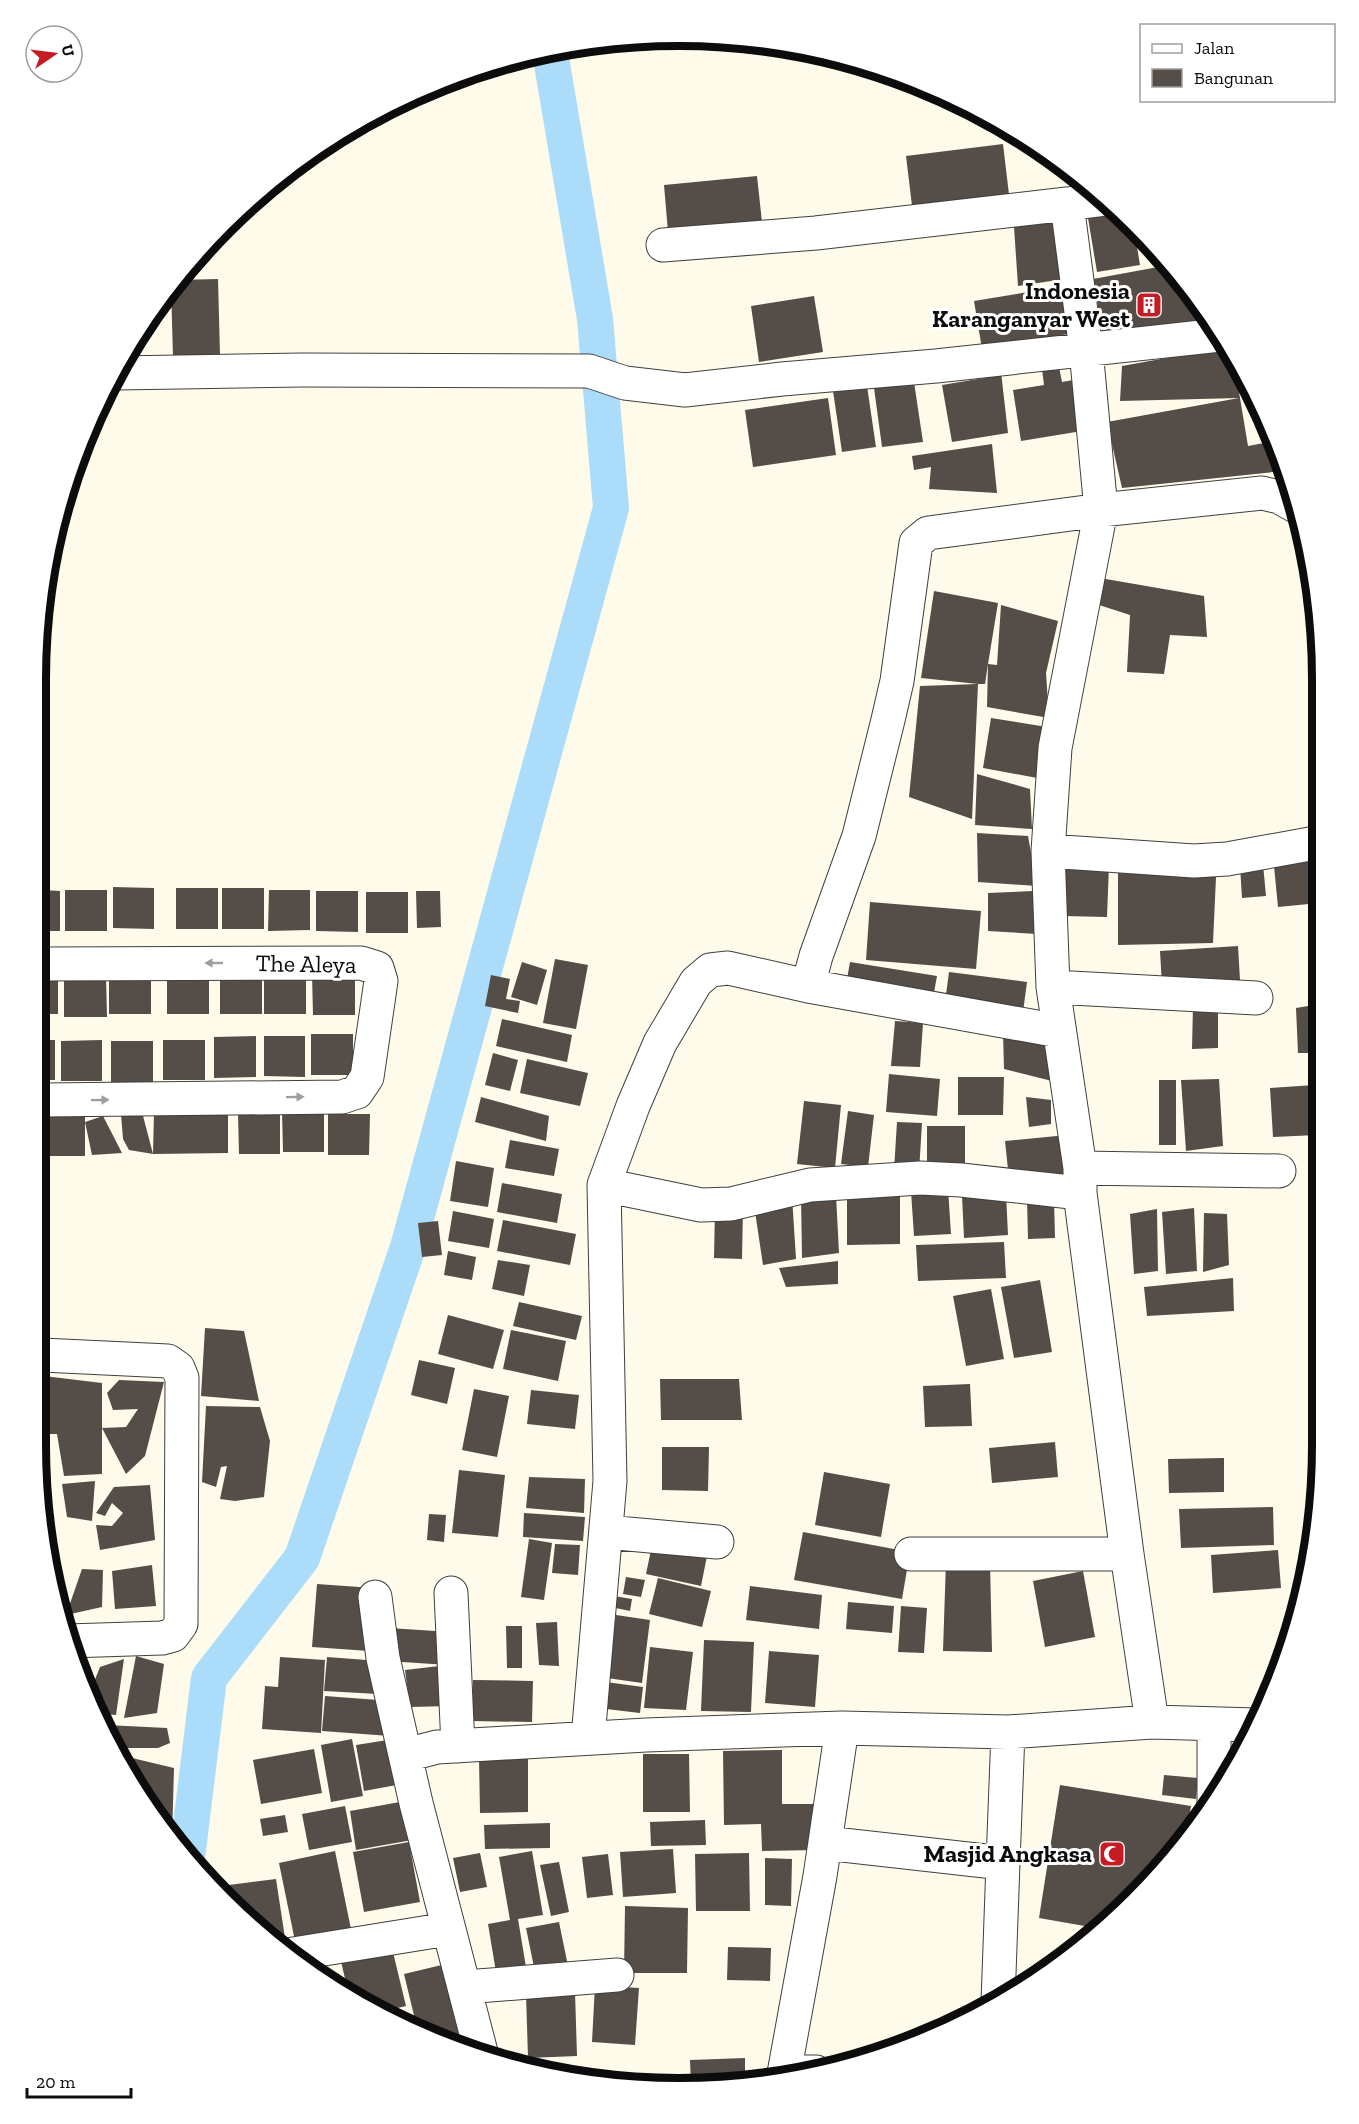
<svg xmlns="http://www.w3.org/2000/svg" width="1359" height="2124" font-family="'Zilla Slab',serif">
<rect width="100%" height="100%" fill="#fffbea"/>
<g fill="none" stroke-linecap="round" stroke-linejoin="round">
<path stroke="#abddfa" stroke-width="36" d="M187 1858 209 1678 302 1558 408 1247 611 508 595 319 550 52"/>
</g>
<path fill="#554d47" d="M1003 144 1010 203 913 214 906 156Z
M757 176 762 222 668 232 664 185Z
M1119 212 1134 228 1140 265 1097 272 1088 218Z
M1064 219 1071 278 1018 286 1014 227Z
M1149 244 1166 262 1152 264Z
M1169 265 1190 288 1211 322 1104 340 1093 279Z
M218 279 220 355 173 357 171 287 177 280Z
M1070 285 1078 333 1062 335 1064 346 982 349 974 301Z
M814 296 823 352 759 362 751 306Z
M1227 347 1233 356 1248 446 1274 441 1293 492 1288 490 1283 471 1122 488 1107 422 1239 398 1120 401 1122 366Z
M1059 367 1062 382 1079 379 1088 430 1021 441 1013 390 1044 385 1042 369Z
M1001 372 1008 433 952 442 942 385 984 378Z
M914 382 923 442 882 447 874 388Z
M1250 384 1259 401 1252 403Z
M867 386 876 447 842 452 833 391Z
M828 398 836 455 753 467 745 410Z
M992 444 997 493 929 489 931 467 914 470 912 456Z
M1100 578 1204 596 1207 637 1170 635 1164 674 1127 672 1130 615 1096 604Z
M934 591 998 603 988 664 997 665 1001 605 1058 621 1046 673 1049 718 987 707 988 664 985 684H978L972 819 909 797 920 686 978 684 921 678Z
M991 718 1047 727 1048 780 983 768Z
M977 774 1030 789 1032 829 975 825Z
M977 833 1028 836 1037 886 978 882Z
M1314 852 1319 903 1278 907 1273 856Z
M1065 864 1109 865 1107 917 1063 916Z
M1263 864 1266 896 1242 898 1240 866Z
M1118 873 1216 877 1213 943 1118 945Z
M113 887 154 888V929L113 928Z
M176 888H218V929H176Z
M222 888H264V929H222Z
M42 890 60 891V931H42Z
M65 890H107V931H65Z
M269 890H310V930L268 931Z
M316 891H358V932L316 931Z
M416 891H440L441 927 417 928Z
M1034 891 1037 934 988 931V893Z
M366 892H408V933H366Z
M870 902 981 911 976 969 866 960Z
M1238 946 1240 980 1162 985 1160 951Z
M555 959 588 965 576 1029 543 1023Z
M522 962 547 970 537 1005 511 997Z
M850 962 937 976 933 998 846 985Z
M949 972 1027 982 1023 1012 945 1002Z
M42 973H58V1014H42Z
M151 973V1014H109V974Z
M167 973 209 974V1014H167Z
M220 973H262V1014H220Z
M264 973H306V1014H264Z
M312 974 355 975V1015H313Z
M491 975 510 979 506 999 520 1001 518 1013 485 1006Z
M64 976H106L107 1017H64Z
M1320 1004V1053H1298L1296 1008Z
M1193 1005 1218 1007V1048L1192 1049Z
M502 1019 572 1035 567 1062 496 1046Z
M895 1021 923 1023 920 1067 891 1066Z
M1003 1032 1050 1040 1056 1082 1004 1069Z
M311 1034H353V1075H311Z
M256 1036V1077L214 1078V1037Z
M264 1036H305V1077L264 1076Z
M42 1040H55V1080H42Z
M102 1040V1081H61V1041Z
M163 1040H205V1080H163Z
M111 1041H153V1082H111Z
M493 1053 518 1060 510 1091 485 1085Z
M527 1059 588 1073 580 1106 520 1093Z
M889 1074 940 1079 937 1116 886 1112Z
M958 1077H1004L1003 1115H958Z
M1219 1079 1223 1146 1186 1151 1181 1080Z
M1159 1080H1176V1145H1159Z
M1314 1085 1317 1135 1273 1137 1270 1088Z
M481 1097 549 1116 546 1141 475 1122Z
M1026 1097 1051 1100V1124L1029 1127Z
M804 1101 841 1105 835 1168 797 1164Z
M282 1111H324V1152H283Z
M848 1111 874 1115 868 1167 841 1164Z
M142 1112 153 1154 129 1150 123 1139 121 1114Z
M154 1112H228V1153L153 1154Z
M238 1113H280V1154H239Z
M328 1114H370L369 1155H328Z
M43 1115 85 1116V1156H43Z
M103 1116 122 1153 92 1155 85 1122Z
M897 1122 922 1123 919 1172 894 1170Z
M927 1126H965V1171H927Z
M1067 1135 1070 1174 1009 1179 1005 1141Z
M510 1140 559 1149 554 1176 505 1168Z
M456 1161 494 1168 488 1207 450 1201Z
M1319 1179V1213H1317L1315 1180Z
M502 1183 562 1194 557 1223 497 1212Z
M948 1188 951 1234 914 1236 911 1191Z
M847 1192H900V1244L847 1245Z
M1006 1193 1008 1235 964 1238 962 1196Z
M801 1195H836L839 1253 802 1258Z
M792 1196 796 1259 763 1265 754 1205Z
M1054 1198 1055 1238 1028 1239 1027 1199Z
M715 1208H743L742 1259 714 1258Z
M1194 1208 1197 1271 1166 1274 1162 1212Z
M1157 1209 1158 1271 1134 1274 1130 1214Z
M453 1211 494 1219 489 1248 448 1241Z
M1204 1213 1227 1214 1229 1265 1203 1272Z
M503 1220 576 1234 570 1265 497 1251Z
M438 1221 442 1255 422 1257 418 1223Z
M1004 1242 1006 1278 918 1281 916 1245Z
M448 1251 476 1257 472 1280 444 1275Z
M498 1260 530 1265 524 1296 492 1289Z
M838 1261V1284L786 1287 779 1268Z
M1233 1278 1234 1311 1147 1316 1144 1287Z
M1040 1280 1052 1352 1014 1358 1001 1287Z
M991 1289 1004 1359 966 1366 953 1296Z
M519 1302 582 1316 576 1340 513 1326Z
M448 1315 504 1330 493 1369 438 1354Z
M205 1328 244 1331 259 1401 201 1396Z
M511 1330 566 1341 558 1381 503 1369Z
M419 1360 455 1368 447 1404 411 1395Z
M44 1376 102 1383V1428L126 1427 138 1409 113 1410 107 1393 119 1380 164 1382 145 1456 126 1474 102 1428V1474L64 1476 57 1434H42Z
M660 1379H739L742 1420H661Z
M970 1384 972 1426 925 1427 923 1386Z
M474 1389 509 1396 497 1457 462 1450Z
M531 1390 579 1395 575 1429 527 1424Z
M206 1406 260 1407 270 1441 264 1497 235 1501 220 1499 227 1466 221 1467 216 1487 202 1482Z
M1055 1442 1058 1477 992 1483 989 1448Z
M662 1447H709L708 1491 662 1490Z
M1224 1458V1492L1169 1493 1168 1459Z
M459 1470 505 1475 498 1537 452 1533Z
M824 1472 890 1484 881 1537 815 1525Z
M529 1477 585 1479 584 1513 526 1508Z
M95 1481 92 1521 67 1517 62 1484Z
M1313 1483H1318V1511L1316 1512Z
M150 1485 155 1540 100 1550 96 1525 112 1526 123 1513 112 1503 105 1516 96 1513 114 1487Z
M1273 1507 1274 1545 1181 1548 1179 1509Z
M524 1513 585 1517 583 1541 523 1537Z
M429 1514 446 1515 444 1542 427 1540Z
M1309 1530H1317L1310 1558H1309Z
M803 1532 910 1552 902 1599 794 1580Z
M529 1539 552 1543 544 1600 521 1597Z
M555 1544 580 1545 578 1575 552 1573Z
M652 1545 707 1556 701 1586 646 1574Z
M1278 1550 1281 1588 1213 1593 1211 1555Z
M946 1561 990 1562 992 1652 943 1651Z
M152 1565 156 1606 115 1609 112 1571Z
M82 1569 103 1570 102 1607 66 1615Z
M1083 1571 1095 1637 1045 1647 1033 1581Z
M626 1577 645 1580 641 1597 623 1594Z
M658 1578 711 1591 702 1627 649 1614Z
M317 1584 373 1588 369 1651 312 1647Z
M750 1586 822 1595 819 1629 746 1620Z
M614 1596 632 1599 630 1611 611 1607Z
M848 1602 894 1606 892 1633 846 1629Z
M901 1606 927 1608 924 1653 898 1652Z
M616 1615 650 1620 642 1683 607 1678Z
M557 1622 559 1666 539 1665 536 1623Z
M506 1626H522V1668H507Z
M389 1628 451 1632V1706L410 1707 405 1670 448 1665 387 1661Z
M704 1640 754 1642 751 1712 701 1711Z
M650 1647 693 1652 686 1710 644 1708Z
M769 1651 819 1655 815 1707 765 1703Z
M136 1656 164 1664 157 1713 124 1718Z
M280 1657 325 1660 321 1733 262 1729 265 1686 278 1687Z
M327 1657 380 1661 378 1694 324 1691Z
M124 1659 116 1715 101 1714 90 1692 100 1667Z
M473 1680 533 1681 532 1722 472 1721Z
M606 1682 643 1687 640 1713 606 1709Z
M325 1696 392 1701 390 1736 322 1731Z
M106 1725 167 1728 170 1743 158 1748H118Z
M352 1739 363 1796 331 1802 321 1745Z
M394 1739 402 1784 364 1791 356 1745Z
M314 1749 322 1793 261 1804 253 1760Z
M782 1750V1804H816V1850L762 1851 761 1824 724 1825 723 1751Z
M643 1754H689L690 1812H643Z
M132 1758 174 1768 172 1838 145 1802 129 1770Z
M479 1758H528V1812L480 1813Z
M1164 1775 1198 1778 1196 1799 1162 1795Z
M1060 1785 1191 1806 1185 1840 1164 1869 1096 1928 1039 1918Z
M411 1800 418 1839 356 1850 350 1811Z
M345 1806 352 1842 309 1850 302 1814Z
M285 1815 288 1832 263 1836 260 1819Z
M705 1820 706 1845 651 1846 650 1822Z
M550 1823V1848L485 1849 484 1825Z
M409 1842 420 1902 364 1912 353 1852Z
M673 1849 676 1893 623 1897 620 1852Z
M335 1851 352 1934 296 1946 279 1863Z
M532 1851 543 1915 518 1919 527 1973 497 1978 488 1924 510 1920 499 1857Z
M480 1853 487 1887 460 1892 453 1858Z
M749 1853 750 1911H696L695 1854Z
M608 1854 613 1895 587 1898 582 1857Z
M765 1858 792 1859 791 1906 765 1905Z
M559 1862 569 1912 551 1916 540 1865Z
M276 1879 285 1938 272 1940 222 1893 221 1886Z
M625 1906 688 1908 687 1973H624Z
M559 1922 568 1966 535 1972 526 1928Z
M391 1944 406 2006 381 2012 349 1996 340 1957Z
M728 1947 771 1948 770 1981 727 1980Z
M450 1963 467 2037 447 2042 417 2028 404 1974Z
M595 1985 639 1988 635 2045 592 2042Z
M575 1992 577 2056 528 2058 526 1994Z
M407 2014 410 2025 392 2017Z
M745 2058V2083L691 2085 690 2060Z"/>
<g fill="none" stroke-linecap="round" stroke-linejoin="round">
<g stroke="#3f3f3f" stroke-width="35">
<path id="minor" d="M1107 199 1067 204 1086 350 1101 510 1055 748 1048 851 1053 987 1080 1168V1193L1127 1554 1152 1722
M663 245 816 233 1067 204
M117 373 302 370 589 371 625 383 685 390 782 379 936 366 1220 335
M1048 851 1194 861 1227 859 1321 842
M808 986 1059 1031
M1053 987 1256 998
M42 1100 342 1097 357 1092 367 1077 381 981 377 968 361 963 42 964
M1080 1168 1279 1171
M604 1185 701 1205 731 1204 810 1185 920 1178 961 1180 1080 1193
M42 1355 168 1361 178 1368 182 1378 181 1624 173 1635 162 1638 68 1641
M606 1532 717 1542
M911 1554H1127
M451 1593 458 1746
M375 1597 383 1658 416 1803 482 2056
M1214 1724V1802
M588 1738 610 1481 604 1185 633 1106 660 1043 696 982 710 970 728 968 808 986 816 956 859 836 888 720 897 681 916 543 928 533 1101 510 1262 493 1279 497 1299 508
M406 1755 437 1747 646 1735 842 1728 1008 1732 1152 1722 1256 1725
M825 1843 1003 1863 1008 1732
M287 1955 448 1929
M465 1987 617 1975
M998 2002 1003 1863
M784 2072H816
M783 2079 820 1876 842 1728"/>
</g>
<use href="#minor" stroke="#fff" stroke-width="33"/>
</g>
<defs><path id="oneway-solid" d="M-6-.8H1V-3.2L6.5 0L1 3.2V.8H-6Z" transform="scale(1.5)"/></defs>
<g fill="#9e9e9e">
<use href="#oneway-solid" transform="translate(214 963) rotate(180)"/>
<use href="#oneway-solid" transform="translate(295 1097) rotate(-1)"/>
<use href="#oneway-solid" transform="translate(100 1100) rotate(-1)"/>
</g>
<defs>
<g id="building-square" transform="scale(1.35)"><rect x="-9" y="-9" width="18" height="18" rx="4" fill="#c51b24" stroke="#fff"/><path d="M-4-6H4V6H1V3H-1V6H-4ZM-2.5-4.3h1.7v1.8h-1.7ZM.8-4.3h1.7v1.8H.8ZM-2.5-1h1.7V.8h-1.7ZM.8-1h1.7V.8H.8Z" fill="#fff"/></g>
<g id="mosque-square" transform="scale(1.35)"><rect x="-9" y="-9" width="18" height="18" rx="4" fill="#c51b24" stroke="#fff"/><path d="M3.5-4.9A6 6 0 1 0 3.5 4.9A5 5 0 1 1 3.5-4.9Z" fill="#fff"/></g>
</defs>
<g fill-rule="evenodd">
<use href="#building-square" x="1149" y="305"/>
<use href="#mosque-square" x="1112" y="1854"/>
</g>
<g text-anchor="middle" stroke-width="6" stroke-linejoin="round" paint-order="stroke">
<g font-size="24" font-weight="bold" fill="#0c0c0c" stroke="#fff" text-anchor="end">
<text x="1130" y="299">Indonesia<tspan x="1130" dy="28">Karanganyar West</tspan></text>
<text x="1092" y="1862">Masjid Angkasa</text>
</g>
<g font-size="24" fill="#0c0c0c" stroke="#fff">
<text transform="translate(306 964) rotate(1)" y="8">The Aleya</text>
</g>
</g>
<path d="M0 0H1359V2124H0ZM679 46H679A633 633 0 0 1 1312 679V1445A633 633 0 0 1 679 2078H679A633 633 0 0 1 46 1445V679A633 633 0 0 1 679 46Z" fill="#fff" fill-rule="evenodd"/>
<path fill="none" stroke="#0c0c0c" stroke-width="8" d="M679 46H679A633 633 0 0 1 1312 679V1445A633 633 0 0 1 679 2078H679A633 633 0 0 1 46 1445V679A633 633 0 0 1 679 46Z"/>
<rect x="1140" y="24" width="195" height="78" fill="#ffffff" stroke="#9e9e9e" stroke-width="1.5"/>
<rect x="1152" y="44" width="30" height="9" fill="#ffffff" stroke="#9e9e9e" stroke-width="1.5"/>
<text x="1194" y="54" font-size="18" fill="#0c0c0c">Jalan</text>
<rect x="1152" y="69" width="30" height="18" fill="#554d47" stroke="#9e9e9e" stroke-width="1.5"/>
<text x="1194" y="84" font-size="18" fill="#0c0c0c">Bangunan</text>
<g transform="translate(54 54) rotate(76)"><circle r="28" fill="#ffffff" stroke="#9e9e9e" stroke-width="1.5"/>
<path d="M0-4.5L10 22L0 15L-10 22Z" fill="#c51b24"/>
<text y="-9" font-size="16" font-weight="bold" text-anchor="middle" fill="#0c0c0c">U</text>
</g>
<path d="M27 2088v9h104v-9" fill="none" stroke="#0c0c0c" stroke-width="3"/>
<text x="36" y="2088" font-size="18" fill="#0c0c0c" stroke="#ffffff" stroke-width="4.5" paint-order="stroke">20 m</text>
</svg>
